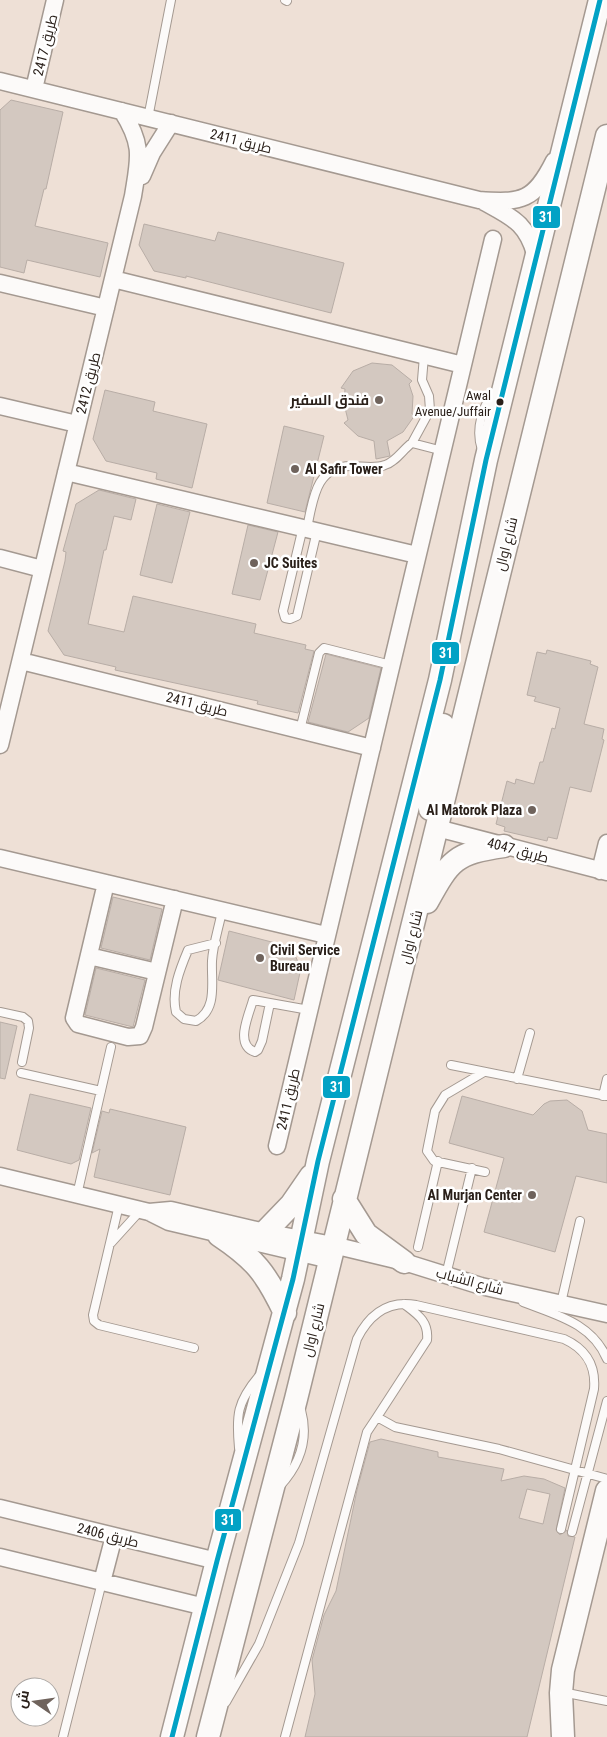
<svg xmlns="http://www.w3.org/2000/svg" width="607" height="1737" font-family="'Roboto Condensed',Cairo,sans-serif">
<rect width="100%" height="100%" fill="#eee0d6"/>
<path fill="#d3c8c0" stroke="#b8ada6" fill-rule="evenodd" d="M11 100 63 112 46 189H44L35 226 108 243 100 277 27 260 24 273 0 267V110Z
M144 224 215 241 218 232 344 263 331 313 186 276V278L154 271 139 245Z
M372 363 392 365 412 381 409 384 413 396 412 414 415 415 403 432 387 441 390 456 376 459 374 441 358 436 344 423 348 420 344 404 345 389 341 388 353 371Z
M105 390 155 402 153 411 207 424 192 488 156 479 157 473 106 461 93 439Z
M284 426 324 436 305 512 267 503Z
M99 490 136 499 131 520 114 516 106 550H104L88 624 124 632 133 596 256 624 254 633 306 645 305 649 314 651 298 713 257 704 258 701 115 670 116 667 64 655 48 631 65 561 66 552 63 551 76 504Z
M157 504 190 512 172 583 140 575Z
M248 525 278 532 260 600 232 594Z
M547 650 591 661 590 664 598 667 584 724 604 729 602 739 604 740 591 792 570 787 557 839 548 837 547 841 504 831 505 827 496 824 507 781 515 784 516 779 534 784 540 762H543L552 728 555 729 560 708 534 701 536 697 527 695 537 652 546 654Z
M326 654 381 668 369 718 348 732 308 722Z
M113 897 162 909 150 960 101 948Z
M229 931 291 947 301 968 294 1000 218 980Z
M96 968 145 980 133 1027 85 1015Z
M0 1022 17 1026 5 1079 0 1078Z
M30 1094 91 1108 79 1160 71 1164 17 1150Z
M462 1096 533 1115 544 1104 550 1101 567 1100 582 1111 588 1130 607 1134V1183L576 1176 555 1252 484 1232 504 1158 449 1143Z
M110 1109 186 1127 170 1195 94 1177 100 1149 92 1153 102 1111 109 1113Z
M381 1439 438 1452V1457L504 1469 501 1481 524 1476 544 1479 565 1488 556 1530 560 1535 567 1530 568 1536 575 1537 527 1737H305L315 1694 312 1660 324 1615 336 1591 357 1490 370 1442ZM527 1489 550 1494 543 1524 519 1518Z"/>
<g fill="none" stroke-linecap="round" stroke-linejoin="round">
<g stroke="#a49991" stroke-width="10">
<path id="lane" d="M285 0 287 1
M148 118 171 0
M412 443 430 410 429 396 422 380 424 356
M482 450C475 430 482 403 497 390
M303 527 283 611 285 618 290 619 297 616 317 531
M307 528C313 501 315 466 351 466 361 466 375 469 385 465 396 462 403 449 412 443L443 451
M300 730 319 653 324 648 391 665
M216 943 188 950C180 969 171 991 176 1012L184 1019 196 1021C218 1009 211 982 212 961 213 944 219 927 222 911
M270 1003 253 1000C249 1015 234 1045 255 1052L258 1050 262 1041 270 1003 309 1010
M0 1012 23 1017 28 1021 29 1028 22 1062
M451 1065 607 1096
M484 1072 445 1095 435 1111 427 1151 434 1161 485 1172
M21 1073 101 1091
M517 1079 530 1033
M603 1096 607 1079
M77 1195 111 1047
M119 1205 93 1315 94 1321 99 1325 194 1348
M111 1243 140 1211
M418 1247 438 1161
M446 1275 472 1168
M523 1302C556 1315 592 1323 607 1359
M561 1303 580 1221
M404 1304C417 1314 429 1321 427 1340L377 1417 395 1427 499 1449 607 1479
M239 1448C236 1415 237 1402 259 1376
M280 1486C300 1464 309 1439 301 1410
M572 1532 607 1401
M572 1694 607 1701
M226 1702 259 1644 299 1543 357 1339C369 1315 387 1300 416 1305L564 1339C586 1349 596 1365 594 1389L561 1529
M63 1737 102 1582
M285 1737 367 1432 377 1417"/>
</g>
<g stroke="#a49991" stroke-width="19">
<path id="street" d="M0 81 479 200C522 203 534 201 554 161
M34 89 55 0
M142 176 152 153 171 123
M484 202C513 218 527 223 536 257
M113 279 463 365
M0 283 106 308
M0 406 77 424
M66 472 417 555
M0 558 42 569
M21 661 372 748
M0 745 133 196C139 158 144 146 122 111
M437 828 607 872
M0 858 326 935
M600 871 607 843
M106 883 74 1018 78 1024 128 1037 140 1036 144 1027 175 899
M89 956 157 972
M277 1146 493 239
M0 1176 149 1212 169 1222 330 1260
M149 1212 171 1210 265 1232 333 1245 404 1262 481 1286 607 1314
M0 1508 217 1561
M0 1557 205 1607
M102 1582 114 1536"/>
</g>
<g stroke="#a49991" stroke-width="25">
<path id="secondary" d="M430 809 433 773 443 725
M427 902C450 860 455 853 504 846
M344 1199 366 1234 404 1262
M265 1232 291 1205 311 1176
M219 1235C255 1259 266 1273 285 1313
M172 1737 217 1561 293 1279 318 1161 440 680 486 460 600 0
M208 1737 296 1399 607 136
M563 1737 561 1693 563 1670 607 1491"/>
</g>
<use href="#lane" stroke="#fcfaf9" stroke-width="8"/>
<use href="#street" stroke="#fcfaf9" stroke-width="16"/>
<use href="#secondary" stroke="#fcfaf9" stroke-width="22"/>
<g stroke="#fff" stroke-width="9">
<path id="bus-1" d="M172 1737 217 1561 293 1279 318 1161 440 680 486 460 600 0"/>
</g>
<use href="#bus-1" stroke="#02a2c5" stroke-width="5"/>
</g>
<g fill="#6f635c" stroke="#fff" stroke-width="2">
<circle cx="379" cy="400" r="5"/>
<circle cx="295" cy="469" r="5"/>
<circle cx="254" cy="563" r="5"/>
<circle cx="532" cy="810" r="5"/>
<circle cx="260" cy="958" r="5"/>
<circle cx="532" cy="1195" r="5"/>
</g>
<circle fill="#2a201a" stroke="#fff" stroke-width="2" cx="500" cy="402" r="4.5"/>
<g text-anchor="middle" stroke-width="5" stroke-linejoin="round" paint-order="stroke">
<g font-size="13" fill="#2a201a" stroke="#fff" text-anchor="end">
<text x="491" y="400">Awal<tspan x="491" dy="16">Avenue/Juffair</tspan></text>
</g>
<g font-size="14" fill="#2a201a" stroke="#fff">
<text transform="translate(45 45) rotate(-76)" y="5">طريق 2417</text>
<text transform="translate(241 141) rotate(14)" y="5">طريق 2411</text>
<text transform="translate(88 383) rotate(-76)" y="5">طريق 2412</text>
<text transform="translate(506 544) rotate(-76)" y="5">شارع اوال</text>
<text transform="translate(197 704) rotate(14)" y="5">طريق 2411</text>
<text transform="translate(518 850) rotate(15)" y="5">طريق 4047</text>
<text transform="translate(411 937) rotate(-76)" y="5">شارع اوال</text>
<text transform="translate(288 1099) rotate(-77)" y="5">طريق 2411</text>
<text transform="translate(470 1281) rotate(15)" y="5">شارع الشباب</text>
<text transform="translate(313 1330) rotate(-76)" y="5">شارع اوال</text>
<text transform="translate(108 1535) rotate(14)" y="5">طريق 2406</text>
</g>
<g font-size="14" font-weight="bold" fill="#2a201a" stroke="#fff" text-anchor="end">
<text x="369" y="405">فندق السفير</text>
<text x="305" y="474" text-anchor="start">Al Safir Tower</text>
<text x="264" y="568" text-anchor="start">JC Suites</text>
<text x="522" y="815">Al Matorok Plaza</text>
<text x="270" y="955" text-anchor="start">Civil Service<tspan x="270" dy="16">Bureau</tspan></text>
<text x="522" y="1200">Al Murjan Center</text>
</g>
</g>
<g stroke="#fff" stroke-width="2">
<rect x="532" y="205" width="29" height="24" rx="5" fill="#02a2c5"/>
<rect x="431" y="641" width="29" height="24" rx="5" fill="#02a2c5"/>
<rect x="322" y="1075" width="29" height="24" rx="5" fill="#02a2c5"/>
<rect x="214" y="1508" width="28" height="24" rx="5" fill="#02a2c5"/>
</g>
<g font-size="14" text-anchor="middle" font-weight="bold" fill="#fff">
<text x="546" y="222">31</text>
<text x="446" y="658">31</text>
<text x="337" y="1092">31</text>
<text x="228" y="1525">31</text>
</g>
<g transform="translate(35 1702) rotate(283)"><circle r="24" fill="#ffffff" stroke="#aaa6a3"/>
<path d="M0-4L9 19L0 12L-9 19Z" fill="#6f635c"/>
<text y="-8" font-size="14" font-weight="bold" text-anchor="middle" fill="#2a201a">ش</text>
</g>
</svg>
